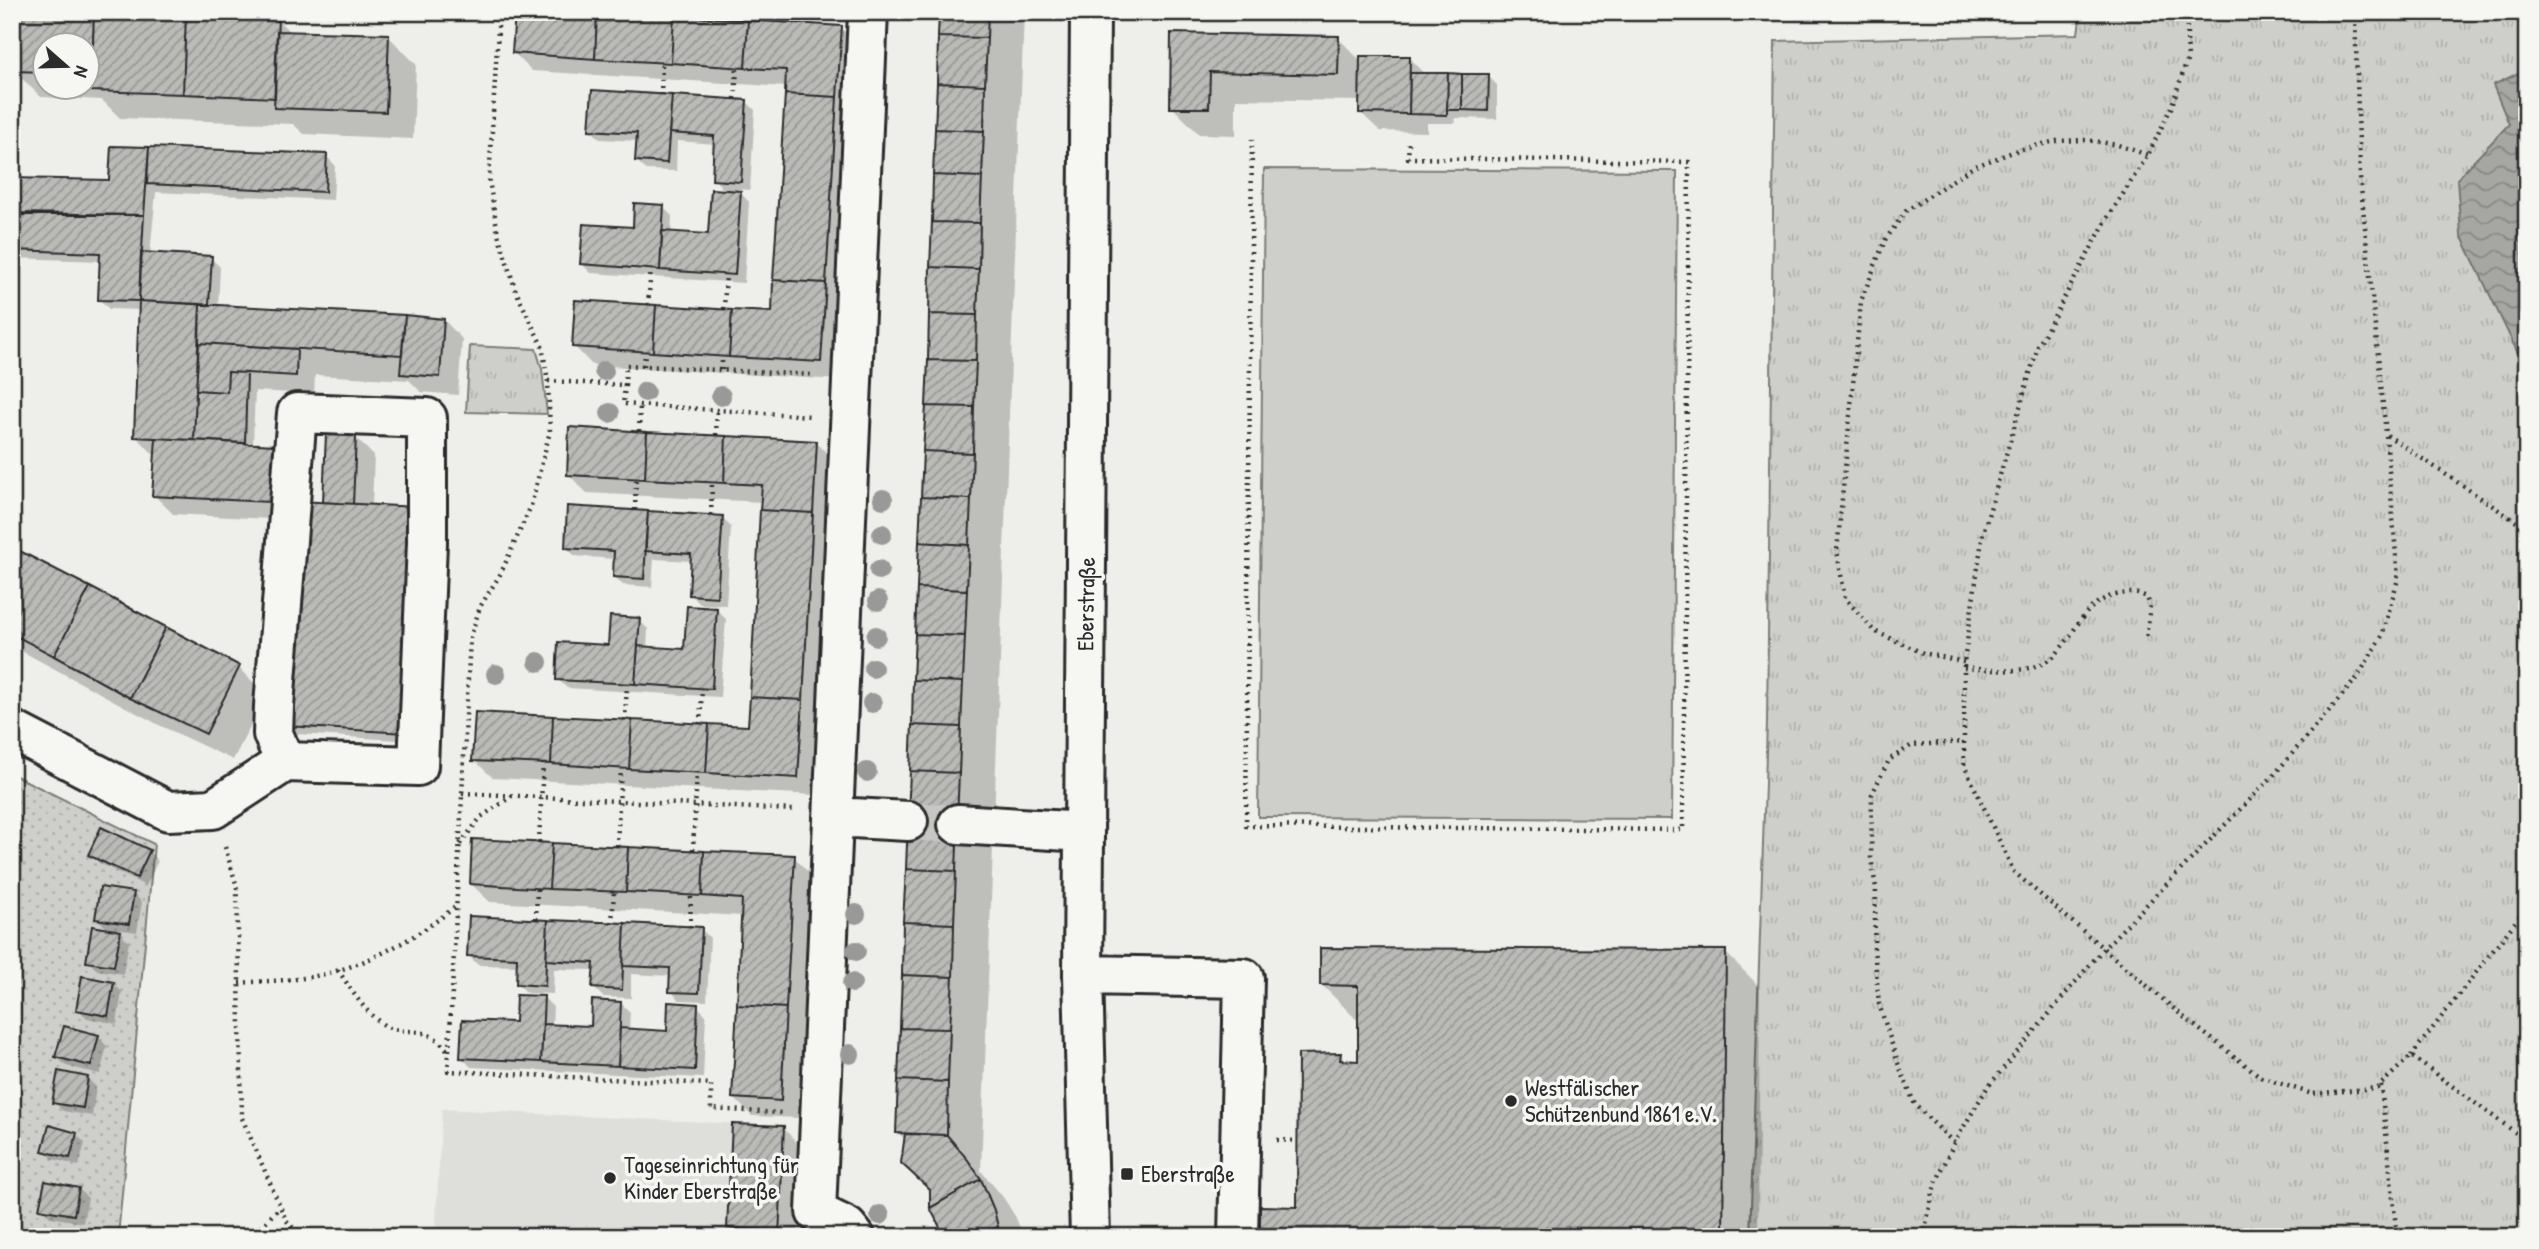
<svg xmlns="http://www.w3.org/2000/svg" width="2539" height="1249" font-family="'Patrick Hand',sans-serif">
<defs>
<pattern id="park-tufts" width="24" height="20" patternUnits="userSpaceOnUse" patternTransform="scale(1.75)"><rect width="24" height="20" fill="#cececa"/><path d="M3 7l-1-3M5 7V3M7 7l1-3M15 17l-1-3M17 17v-4M19 17l1-3" fill="none" stroke="#b1b1ae"/></pattern>
<pattern id="garden-dots" width="8" height="8" patternUnits="userSpaceOnUse" patternTransform="scale(1.75)"><rect width="8" height="8" fill="#cececa"/><path d="M2 2h.1M6 6h.1" fill="none" stroke="#b1b1ae" stroke-width="1.8" stroke-linecap="round"/></pattern>
<pattern id="water-waves" width="16" height="10" patternUnits="userSpaceOnUse" patternTransform="scale(1.75)"><rect width="16" height="10" fill="#a6a6a3"/><path d="M0 5q4-4 8 0t8 0" fill="none" stroke="#878785"/></pattern>
<pattern id="building-hatch" width="6" height="6" patternUnits="userSpaceOnUse" patternTransform="scale(1.75)"><rect width="6" height="6" fill="#babab7"/><path d="M-1 1l2-2M0 6l6-6M5 7l2-2" fill="none" stroke="#979795"/></pattern>
</defs>
<rect width="100%" height="100%" fill="#eeeeea"/>
<filter id="ink" filterUnits="userSpaceOnUse"><feTurbulence type="fractalNoise" baseFrequency=".0143" numOctaves="2"/><feDisplacementMap in="SourceGraphic" scale="14" xChannelSelector="R" yChannelSelector="G"/><feConvolveMatrix kernelMatrix="1 2 1 2 8 2 1 2 1" color-interpolation-filters="sRGB"/></filter>
<g filter="url(#ink)">
<path fill="#dededb" d="M442 1109 784 1126 779 1237H435Z"/>
<path fill="#cececa" stroke="#7c7c7a" stroke-width="2" d="M1264 169 1677 171 1672 819 1258 817Z"/>
<path fill="url(#park-tufts)" stroke="#7c7c7a" stroke-width="2" d="M2081 12H2527V1237H1750L1767 723 1775 41 2078 34Z
M470 346 536 349 542 369 547 414 466 412Z"/>
<path fill="url(#garden-dots)" stroke="#7c7c7a" stroke-width="2" d="M12 774 154 844 118 1237H12Z"/>
<path fill="url(#water-waves)" stroke="#757573" stroke-width="2" d="M2527 69V372L2461 235 2457 179 2509 124 2493 85Z"/>
<path fill="#0003" fill-rule="evenodd" d="M12 12H108L277 19 291 33 388 36 416 64 413 139 304 134 293 124 120 118 102 100 41 97 13 70 15 31H12ZM46 46H88V88H46Z
M942 12H1024L981 1171 1003 1197 1015 1216 1024 1237H946L932 1191 906 1141 898 1132Z
M841 28 860 46 839 380 592 365 574 346 773 314 787 87 532 71 514 53Z
M1173 35 1338 38 1362 62 1410 58 1426 75 1488 76 1497 85V119L1455 118 1456 123H1427V132L1380 131 1361 113V101L1236 99V135L1199 134 1172 107Z
M746 101 755 110 750 190 737 189 749 202 744 283 591 273 582 264 663 207 672 216 671 234 710 236 726 192 714 179 716 144 677 141 676 171 646 170 637 161 638 141 600 139 591 130Z
M112 148 326 156 335 165 333 200 156 192 150 254 211 258 220 267 218 307 444 320 462 339 458 395 421 392 409 380 315 375 314 394 255 391 253 445 273 446 292 465 288 520 173 514 154 495 156 457 136 436 140 310 109 309 100 300 101 261 12 258V180L111 182Z
M328 436 355 437 374 456 372 506 414 741 297 734 288 725 325 504Z
M816 442 834 461 816 795 493 778 474 760 750 728 762 502 587 493 568 474Z
M722 518 731 527 726 605 700 604 691 595 693 561 654 559 652 587 623 585 614 576 615 559 575 556 566 547Z
M12 548 239 668 266 695 233 760 159 725 12 646Z
M717 610 726 619 720 697 567 688 558 679 610 647 639 620 648 629 647 649 686 651Z
M149 852 158 861 146 886 99 863 90 854Z
M794 857 812 876 799 1118 752 1116 733 1097 743 916 490 902 471 884Z
M133 893 142 902 137 932 116 929 129 942 123 974 97 970 88 961 109 931 97 918Z
M701 929 710 938 707 1001 679 1000 671 991V976L631 974V998L603 997 594 988 595 970 554 969 553 994 527 993 518 984 519 966 478 965 469 956Z
M1725 952 1760 987 1758 1237H1262L1298 1209 1340 1055 1347 1062H1360V1019H1356L1321 984Z
M113 983 122 992 117 1024 87 1018 78 1009Z
M544 998 553 1007 552 1026 592 1028 621 1003 630 1012 629 1031 668 1033 697 1006 706 1015 703 1078 471 1067 462 1058 516 1024Z
M98 1037 107 1046 100 1074 66 1066 57 1057Z
M87 1078 96 1087 92 1116 63 1111 54 1102Z
M783 1128 802 1147 798 1237H738L729 1228Z
M76 1134 85 1143 79 1166 53 1159 44 1150Z
M79 1189 88 1198 83 1223 50 1217 41 1208Z"/>
<path fill="url(#building-hatch)" stroke="#2b2b2b" stroke-width="2" d="M14 12H94L92 74H88V46H46V72L12 71Z
M94 12 186 14 183 94 91 91Z
M515 12H597L595 59 512 53Z
M597 12 674 16 671 63 595 59Z
M939 12H988L987 38 938 37Z
M186 14 278 17 275 98 183 94Z
M674 16 748 20 745 68 671 63Z
M748 20 842 26 837 97 785 94 786 70 745 68Z
M277 31 389 34 386 112 274 108Z
M1171 33 1339 36 1338 75 1210 72 1209 108H1170Z
M938 37 987 38 985 85 937 83Z
M1360 56H1410L1409 114 1359 113Z
M1410 73H1448L1447 115 1409 114Z
M1448 73 1462 74V110H1447Z
M1462 74H1489L1488 111 1462 110Z
M937 83 985 85 984 131 935 129Z
M592 90 672 95 667 163 635 161 637 133 589 130Z
M785 94 837 97 826 283 773 280Z
M672 95 747 100 741 182 712 180 714 136 669 133Z
M935 129 984 131 982 177 933 175Z
M111 146 149 147 144 215 12 213V178L109 180Z
M149 147 327 154 325 192 147 184Z
M933 175 982 177 980 223 932 222Z
M711 189 741 191 735 275 660 270 662 231 708 234Z
M634 203 664 205 660 270 580 264 583 224 633 227Z
M12 215H144L139 301 98 300 100 253 12 250Z
M932 222 980 223 979 269 930 267Z
M141 252 212 256 209 305 139 301Z
M930 267 979 269 977 315 929 314Z
M773 280 826 283 821 362 729 357 732 310 772 312Z
M575 300 656 305 653 352 572 347Z
M139 301 200 304 194 440 134 437Z
M200 304 405 315 402 355 199 343Z
M656 305 732 310 729 357 653 352Z
M929 314 977 315 976 361 928 360Z
M405 315 444 319 440 377 400 374Z
M199 343 297 349 296 376 228 372 227 392 196 390Z
M928 360 976 361 974 407 926 406Z
M228 372 247 373 245 443 194 440 196 390 227 392Z
M926 406 974 407 973 453 923 451Z
M569 427 647 432 645 479 567 475Z
M647 432 726 436 724 483 645 479Z
M326 434 356 436 353 504 323 502Z
M726 436 817 441 813 513 760 510 762 485 724 483Z
M156 438 274 445 270 502 152 496Z
M923 451 973 453 971 499 921 497Z
M921 497 971 499 969 545 919 542Z
M298 501 417 507 406 733 286 726Z
M567 506 648 511 644 579 613 577 614 551 565 548Z
M760 510 813 513 803 700 750 697Z
M648 511 723 516 717 597 689 595 691 554 645 551Z
M919 542 969 545 967 590 917 588Z
M14 548 90 587 54 656 12 634Z
M90 587 166 627 130 698 54 656Z
M917 588 967 590 965 636 915 634Z
M687 606 717 608 712 689 635 684 638 646 684 649Z
M610 616 640 618 635 684 556 680 558 642 608 645Z
M166 627 240 666 206 734 130 698Z
M915 634 965 636 963 682 913 680Z
M913 680 963 682 961 727 912 725Z
M750 697 803 700 798 778 706 773 709 724 748 726Z
M475 712 553 716 551 764 472 761Z
M553 716 632 720 629 769 551 764Z
M632 720 709 724 706 773 629 769Z
M912 725 961 727 959 773 910 771Z
M910 771 959 773 957 819 908 817Z
M908 817 958 819 956 871 906 869Z
M101 827 150 850 137 878 88 855Z
M472 839 552 843 549 889 470 884Z
M552 843 628 847 626 892 549 889Z
M628 847 704 851 702 896 626 892Z
M704 851 795 855 786 1008 737 1005 742 899 702 896Z
M906 869 956 871 954 924 903 922Z
M100 887 134 892 129 924 95 919Z
M469 916 548 920 545 986 516 984 517 958 467 956Z
M548 920 625 923 622 990 592 988 594 963 546 960Z
M903 922 954 924 953 977 902 975Z
M625 923 702 927 699 993 669 992 670 968 623 966Z
M92 926 121 931 114 966 86 962Z
M1320 948 1726 950 1723 1237H1260V1206L1297 1207 1298 1054 1341 1053 1340 1060 1358 1061V986L1320 985Z
M902 975 953 977 950 1029 900 1028Z
M82 976 114 982 108 1016 76 1010Z
M516 995 544 996 541 1062 460 1058 462 1020 515 1022Z
M592 1000 621 1002 618 1066 541 1062 543 1024 591 1026Z
M668 1002 698 1004 695 1070 618 1066 620 1028 667 1031Z
M737 1005 786 1008 781 1101 732 1098Z
M64 1026 99 1035 91 1066 55 1057Z
M900 1028 950 1029 948 1082 898 1080Z
M58 1071 88 1077 83 1108 52 1103Z
M898 1080 948 1082 947 1135 896 1133Z
M732 1124 784 1126 779 1237H763V1230L727 1228Z
M49 1125 77 1133 70 1158 42 1151Z
M905 1134 947 1135 968 1160 981 1179 930 1208V1190L901 1163Z
M981 1179 994 1210 998 1227 972 1237H945L930 1208Z
M45 1181 79 1188 74 1215 39 1209Z
M998 1227 1001 1237H972Z
M37 1230 64 1237H35Z"/>
<g fill="none" stroke-linecap="round" stroke-linejoin="round">
<path stroke="#c7c7c4" stroke-width="38" stroke-dasharray="38 19" stroke-linecap="butt" d="M908 821 958 824"/>
<g stroke="#2b2b2b" stroke-width="44">
<path id="minor" d="M12 730 168 811 213 809 285 762 418 766 427 542V418L297 413 274 706 273 734 285 762
M833 817 908 821
M958 824 1084 832
M1083 975 1244 978 1238 1237
M855 1237 847 1227 816 1212 868 12
M1090 1237 1083 975 1090 12"/>
</g>
<path stroke="#2b2b2b" stroke-width="4.5" stroke-dasharray="2 5" stroke-linecap="butt" d="M499 12 489 180 498 234 516 291 542 346 548 381 550 431 531 506 501 573 480 607 470 638 448 1071 711 1084V1109L781 1113
M2186 12 2188 58 2171 108 2148 155 2107 219 2038 346 1983 533 1964 662V765L2014 872 2186 1019 2261 1077 2312 1094 2377 1088 2411 1056 2527 1141
M666 15V12
M741 20V12
M661 95 662 63
M735 99 737 67
M1252 139 1246 826 1683 830 1689 162 1408 158 1409 142
M648 305 651 269
M724 309 726 274
M644 366 645 352
M722 370V356
M548 381 625 385 626 365 812 375
M625 385 623 404 811 416
M639 431 640 405
M716 435 717 410
M2387 435 2527 529
M635 510 636 479
M711 515 712 483
M2527 596C2520 616 2524 640 2527 661
M1964 662 1923 653 1874 631 1845 598 1837 551 1861 301 1885 240 1906 211 1973 167 2018 150 2056 141 2087 140 2118 145 2148 155
M1964 668C1992 670 2024 675 2049 660 2054 658 2057 653 2060 649 2079 627 2085 602 2116 595 2129 592 2135 592 2147 597L2150 606 2146 640
M625 720 627 684
M700 724 702 689
M462 793 793 810
M539 842 543 764
M460 844 481 817 512 796
M617 846 621 768
M225 847 237 887 242 1118 286 1220 301 1237
M693 850 697 772
M536 919 537 888
M612 923 614 892
M690 927 691 896
M338 970C351 989 364 1012 384 1025 398 1034 417 1028 431 1036 438 1039 443 1045 448 1051
M239 983C261 981 283 981 304 978 359 970 412 941 455 907
M2411 1056 2527 907
M2381 1085 2397 1237
M1277 1140 1297 1141
M1954 1143 1915 1105 1898 1063 1879 1004 1874 948 1876 888 1871 858 1872 794 1889 760 1912 745 1964 742
M251 1237 280 1207
M1923 1237 1935 1185 1954 1143 1987 1088 2103 949 2273 776 2357 678 2382 636 2398 579 2386 434 2360 178 2355 12"/>
<use href="#minor" stroke="#f6f6f2" stroke-width="38"/>
</g>
<g fill="#999997">
<circle cx="604" cy="371" r="10"/>
<circle cx="645" cy="392" r="10"/>
<circle cx="721" cy="396" r="10"/>
<circle cx="610" cy="413" r="10"/>
<circle cx="883" cy="499" r="10"/>
<circle cx="882" cy="534" r="10"/>
<circle cx="879" cy="570" r="10"/>
<circle cx="878" cy="601" r="10"/>
<circle cx="876" cy="636" r="10"/>
<circle cx="538" cy="662" r="10"/>
<circle cx="873" cy="668" r="10"/>
<circle cx="496" cy="674" r="10"/>
<circle cx="872" cy="703" r="10"/>
<circle cx="867" cy="772" r="10"/>
<circle cx="856" cy="914" r="10"/>
<circle cx="856" cy="951" r="10"/>
<circle cx="852" cy="983" r="10"/>
<circle cx="850" cy="1054" r="10"/>
<circle cx="880" cy="1215" r="10"/>
</g>
</g>
<g fill="#2b2b2b" stroke="#f6f6f2" stroke-width="2.5">
<circle cx="1511" cy="1101" r="7"/>
<rect x="1120" y="1167" width="14" height="14" rx="3.5"/>
<circle cx="610" cy="1178" r="7"/>
</g>
<g text-anchor="middle" stroke-width="7" stroke-linejoin="round" paint-order="stroke">
<g font-size="23" fill="#2b2b2b" stroke="#f6f6f2">
<text transform="translate(1086 604) rotate(-89)" y="8">Eberstraße</text>
</g>
<g font-size="23" fill="#2b2b2b" stroke="#f6f6f2" text-anchor="start">
<text x="1525" y="1096">Westfälischer<tspan x="1525" dy="26">Schützenbund 1861 e.V.</tspan></text>
<text x="624" y="1173">Tageseinrichtung für<tspan x="624" dy="26">Kinder Eberstraße</tspan></text>
<text x="1141" y="1182">Eberstraße</text>
</g>
</g>
<rect width="2539" height="1249" fill="none" stroke="#f6f6f2" stroke-width="42"/>
<rect x="21" y="21" width="2497" height="1207" fill="none" stroke="#2b2b2b" stroke-width="2.5" filter="url(#ink)"/>
<g transform="translate(66 66) rotate(110)"><circle r="33" fill="#f6f6f2" stroke="#a5a5a2" stroke-width="2"/>
<path d="M0-5L12 26L0 18L-12 26Z" fill="#2b2b2b"/>
<text y="-10" font-size="19" font-weight="bold" text-anchor="middle" fill="#2b2b2b">N</text>
</g>
</svg>
